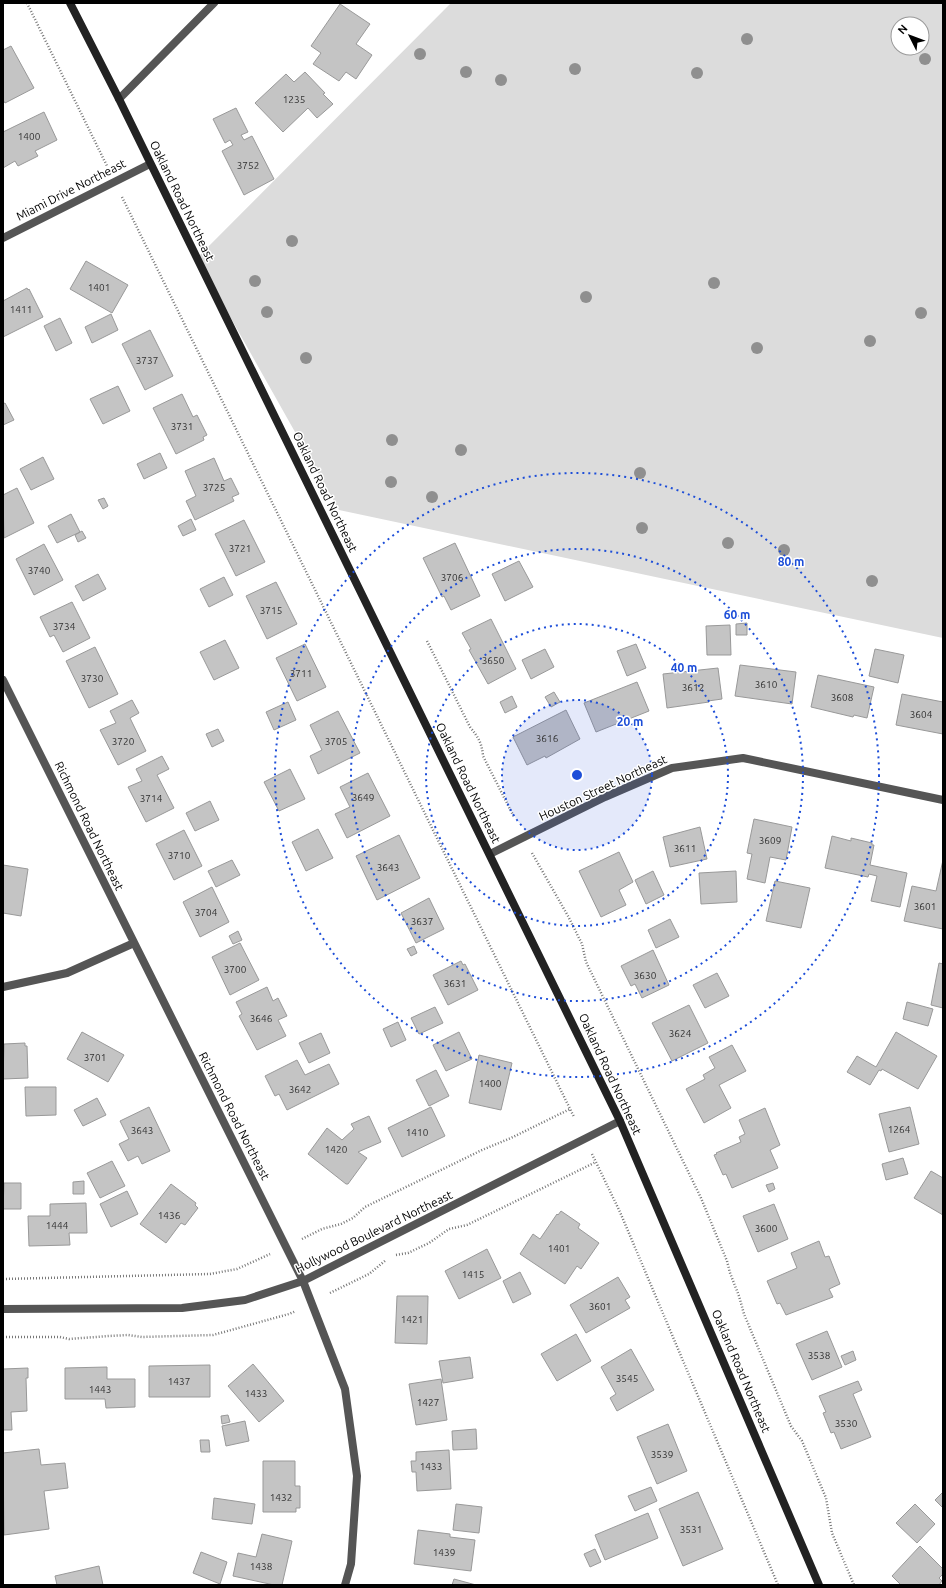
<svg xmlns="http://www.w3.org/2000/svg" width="946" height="1588" font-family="Ubuntu,sans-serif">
<rect width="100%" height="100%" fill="#fff"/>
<path fill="#dcdcdc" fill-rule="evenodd" d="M451 3H943V638L339 510 197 258ZM898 24H922V48H898Z"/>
<path fill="#c4c4c4" stroke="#999" d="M340 4 370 24 356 44 372 55 356 79 346 72 339 81 313 64 321 53 311 46Z
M11 46 34 88 5 103 3 100V50Z
M305 72 325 93 323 94 333 104 317 118 308 108 283 132 255 103 286 74 294 82Z
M236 108 248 132 241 135 244 140 252 136 274 179 244 195 222 151 233 145 230 140 225 143 213 119Z
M44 112 57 140 35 151 38 156 18 166 15 161 3 168V132Z
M86 261 128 285 112 313 70 289Z
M27 288 28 290 29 289 43 317 3 337V301Z
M111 314 118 330 92 343 85 327Z
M60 318 72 343 56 351 44 326Z
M150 330 173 376 145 390 122 344Z
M118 386 130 411 103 424 90 399Z
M182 394 193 417 197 415 207 435 203 437 204 440 176 454 153 408Z
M5 403 14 420 3 425V404Z
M160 453 167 468 144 479 137 464Z
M43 457 54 479 31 490 20 469Z
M214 458 224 481 231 478 239 494 232 497 234 501 195 520 186 501 196 496 185 471Z
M17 488 34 523 4 538 3 495Z
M104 498 108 506 103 509 98 500Z
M71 514 80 532 57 543 48 526Z
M191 519 196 530 183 536 178 526Z
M244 520 265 562 236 576 215 534Z
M82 531 86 538 78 542 75 535Z
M455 543 480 596 451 610 444 596 442 597 423 558Z
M44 544 63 580 34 595 16 559Z
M519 561 533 587 505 601 492 574Z
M98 574 106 589 83 601 75 586Z
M224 577 233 595 209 607 200 589Z
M276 582 297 624 267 639 246 596Z
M72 602 90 638 63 652 54 635 50 637 40 617Z
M491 619 516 669 488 684 469 650 471 649 462 633Z
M747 623V635H736V624Z
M730 625 731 655H707L706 626Z
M225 640 239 668 214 680 200 652Z
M305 644 326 687 297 701 276 658Z
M636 644 646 668 627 676 617 651Z
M95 647 118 694 89 708 66 661Z
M545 649 554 667 531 679 522 660Z
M875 649 904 655 898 683 869 676Z
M740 665 796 672 792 704 735 696Z
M718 668 722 699 708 701 709 702 667 708 663 674Z
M818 675 874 687 867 718 854 715 853 717 811 707Z
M637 682 649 711 596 732 584 703Z
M554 692 560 702 551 707 545 697Z
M902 694 943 702V734L896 725Z
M512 696 517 707 505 713 500 702Z
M132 700 139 713 130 718 146 751 118 765 100 730 116 723 110 711Z
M288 702 296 720 274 730 266 712Z
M566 710 580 739 546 758 545 756 527 765 513 737Z
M338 711 360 753 318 774 310 756 322 750 310 725Z
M218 729 224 741 212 747 206 734Z
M162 756 169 769 157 775 174 808 146 822 128 787 142 781 136 769Z
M290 769 305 799 279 811 264 782Z
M368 773 390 816 347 838 335 814 350 807 340 787Z
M210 801 219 820 195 831 186 813Z
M754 819 792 827 786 860 770 857 765 883 747 879 752 854 747 853Z
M700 827 707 859 670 867 663 837Z
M318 829 333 858 306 871 292 842Z
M184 830 202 866 174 880 156 844Z
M399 835 420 878 377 900 356 856Z
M832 836 851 841V838L872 843V845H874L870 865 907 873 900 907 871 901 877 876 869 874 868 877 825 868Z
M619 852 633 882 619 890 626 905 601 917 579 871Z
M232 860 240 875 216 887 208 871Z
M943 860V929L904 921 912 886 936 891Z
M3 865 28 869 21 916 3 913Z
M653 871 664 895 646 904 635 880Z
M736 871 737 902 701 904 699 873Z
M775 881 810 888 801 928 766 921Z
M212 887 229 922 200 937 183 902Z
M429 898 444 929 416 943 401 913Z
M670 919 679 937 656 948 648 930Z
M238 931 242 940 233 944 229 936Z
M240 943 259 980 230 995 212 957Z
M414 946 417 953 411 956 407 949Z
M653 950 669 985 642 998 635 984 631 986 621 966Z
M461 961 463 965 465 964 478 990 448 1005 433 975Z
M939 963 943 964V1008L931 1005Z
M717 973 729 996 705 1008 693 985Z
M267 987 273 1001 278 998 287 1016 278 1020 286 1036 257 1050 239 1016 242 1014 236 1002Z
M907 1002 933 1009 928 1026 903 1019Z
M689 1005 708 1043 672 1061 652 1023Z
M435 1007 443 1023 419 1034 411 1018Z
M398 1022 406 1040 391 1047 383 1029Z
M82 1032 124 1055 108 1082 67 1059Z
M459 1032 472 1059 446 1071 433 1045Z
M896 1032 937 1056 918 1089 882 1069 881 1071 879 1070 870 1085 847 1072 857 1056 876 1067Z
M321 1033 330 1053 309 1063 299 1043Z
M25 1043V1046H27L28 1078 3 1079 4 1044Z
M732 1045 746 1071 719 1085 731 1108 704 1123 686 1089 705 1079 703 1075 715 1068 709 1057Z
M479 1055 512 1063 501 1110 469 1103Z
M297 1060 305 1075 329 1064 339 1084 287 1110 279 1094 275 1096 265 1076Z
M436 1070 449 1096 429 1106 416 1080Z
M25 1087H56V1115L26 1116Z
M97 1098 106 1115 83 1126 74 1110Z
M149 1107 170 1151 142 1164 138 1156 128 1161 119 1144 129 1139 120 1121Z
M431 1107 445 1136 402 1157 388 1128Z
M910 1107 919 1144 889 1152 879 1114Z
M765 1108 780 1145 770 1150 778 1168 732 1188 726 1174 723 1175 714 1155 717 1154 716 1153 741 1142 739 1137 745 1134 739 1120Z
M369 1116 381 1142 358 1152 367 1158 348 1184H346L308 1154 327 1128 342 1140 354 1129 351 1124Z
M903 1158 908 1174 886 1180 882 1164Z
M112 1161 125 1186 100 1198 87 1173Z
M931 1171 943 1178V1215L914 1198Z
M84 1181V1194H73V1182Z
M4 1183H21V1209H3Z
M773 1183 775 1189 769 1192 766 1185Z
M171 1184 196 1203 195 1205 198 1208 185 1225 181 1223 166 1243 140 1224Z
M127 1191 138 1214 111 1227 100 1204Z
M86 1203 87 1233H69L70 1245 29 1246 28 1216H50V1204Z
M774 1204 788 1239 758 1252 743 1216Z
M561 1211 580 1224 578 1228 599 1243 581 1269 577 1266 565 1284 520 1254 533 1234 540 1239 557 1214 558 1215Z
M819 1241 825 1257 829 1256 840 1284 829 1289 833 1297 786 1315 780 1303 777 1304 767 1281 797 1268 791 1253Z
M487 1249 501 1278 459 1299 445 1271Z
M520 1272 531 1294 513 1303 503 1281Z
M618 1277 630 1297 625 1300 630 1308 586 1333 570 1305Z
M397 1296H428L427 1344 395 1343Z
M827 1331 842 1367 812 1380 796 1344Z
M576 1334 591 1361 557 1381 541 1354Z
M631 1349 654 1390 617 1411 610 1398 616 1394 601 1367Z
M853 1351 856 1360 845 1365 841 1356Z
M470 1357 473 1378 443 1383 439 1361Z
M253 1364 284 1401 259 1422 228 1386Z
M210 1365V1397H149V1366Z
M107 1367V1379H135V1407L106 1408 105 1399H65V1368Z
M28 1368V1378H26L27 1411 11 1412 12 1430H3V1369Z
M441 1379 447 1420 416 1425 409 1384Z
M858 1381 862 1390 853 1394 871 1437 841 1449 834 1432 831 1433 823 1413 826 1412 819 1396Z
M228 1415 230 1422 222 1424 221 1416Z
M245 1421 249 1441 226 1446 222 1426Z
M668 1424 687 1471 657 1484 637 1437Z
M476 1429 477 1449 453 1450 452 1431Z
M200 1440H209L210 1452H201Z
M39 1449 41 1465 65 1463 68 1488 44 1491 49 1529 4 1535 3 1453Z
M449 1450 451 1489 417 1491 416 1472H412L411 1461H416V1452Z
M263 1461H295V1486H300V1508H296V1512H263Z
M651 1487 657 1501 635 1511 628 1496Z
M698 1492 723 1549 683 1566 659 1509Z
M943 1492V1508L935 1500Z
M214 1498 255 1504 252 1524 212 1519Z
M456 1504 482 1507 479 1533 453 1530Z
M915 1504 935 1524 917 1543 896 1523Z
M648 1513 658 1538 605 1560 595 1535Z
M418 1530 450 1534V1537L475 1540 471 1571 414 1564Z
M262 1534 292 1541 282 1585H274L233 1576 238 1553 256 1557Z
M920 1546 943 1569V1574L939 1578 942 1581 939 1585H901L892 1576Z
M595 1549 601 1562 590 1567 584 1554Z
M201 1552 227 1562 220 1584 193 1573Z
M99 1566 103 1585H57L55 1576Z
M454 1579 476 1585H452Z"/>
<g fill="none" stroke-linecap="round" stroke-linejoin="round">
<path stroke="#777" stroke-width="2.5" stroke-dasharray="1 2" stroke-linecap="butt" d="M27 3 107 166
M122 197 574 1117
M427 641 470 727C478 737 482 743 483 756L514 817
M532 853 568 916 582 944 586 962 701 1198 727 1261 730 1273 739 1296 744 1314 791 1426 802 1441 826 1498 832 1533 854 1585
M592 1154 620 1212 778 1585
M302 1239 322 1229 341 1224 353 1218 365 1207 482 1150 511 1138 570 1109
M396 1255 408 1253 429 1243 449 1229 467 1225 596 1162
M3 1279 210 1274 237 1269 270 1254
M330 1293 369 1274 386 1260
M3 1337H60L69 1339 109 1336 128 1335 142 1337 213 1335 289 1314 296 1311"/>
<path stroke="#555" stroke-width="8" d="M119 99 214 3
M3 238 150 164
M3 680 303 1281 345 1389 357 1476 351 1564 345 1585
M490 854 605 797 672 768 743 758 943 800
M3 987 67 973 134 943
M3 1309 182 1308 245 1300 303 1281 620 1121"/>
<path stroke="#222" stroke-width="8" d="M70 3 119 99 620 1121 819 1585"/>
</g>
<g fill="#8f8f8f">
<circle cx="747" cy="39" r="6"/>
<circle cx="420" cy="54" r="6"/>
<circle cx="925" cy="59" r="6"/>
<circle cx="575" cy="69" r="6"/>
<circle cx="466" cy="72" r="6"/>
<circle cx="697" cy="73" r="6"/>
<circle cx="501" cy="80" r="6"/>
<circle cx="292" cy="241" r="6"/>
<circle cx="255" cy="281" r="6"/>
<circle cx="714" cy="283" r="6"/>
<circle cx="586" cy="297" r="6"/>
<circle cx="267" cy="312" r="6"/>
<circle cx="921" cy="313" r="6"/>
<circle cx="870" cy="341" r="6"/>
<circle cx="757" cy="348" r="6"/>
<circle cx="306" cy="358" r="6"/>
<circle cx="392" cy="440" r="6"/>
<circle cx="461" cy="450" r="6"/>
<circle cx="640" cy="473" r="6"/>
<circle cx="391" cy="482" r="6"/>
<circle cx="432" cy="497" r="6"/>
<circle cx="642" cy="528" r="6"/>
<circle cx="728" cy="543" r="6"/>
<circle cx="784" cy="550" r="6"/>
<circle cx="872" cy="581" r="6"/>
</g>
<circle cx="577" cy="775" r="75" fill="#1d4ed8" fill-opacity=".12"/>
<g fill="none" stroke="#1d4ed8" stroke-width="2" stroke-dasharray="2 4">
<circle cx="577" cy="775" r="75"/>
<circle cx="577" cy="775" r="151"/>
<circle cx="577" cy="775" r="226"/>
<circle cx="577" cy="775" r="302"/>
</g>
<g text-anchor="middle" stroke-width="3" stroke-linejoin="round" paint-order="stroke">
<g font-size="10" fill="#313131">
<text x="294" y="103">1235</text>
<text x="29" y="140">1400</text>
<text x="248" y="169">3752</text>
<text x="99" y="291">1401</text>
<text x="21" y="313">1411</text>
<text x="147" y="364">3737</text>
<text x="182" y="430">3731</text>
<text x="214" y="491">3725</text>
<text x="240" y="552">3721</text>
<text x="39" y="574">3740</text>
<text x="452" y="581">3706</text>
<text x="271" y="614">3715</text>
<text x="64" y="630">3734</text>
<text x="493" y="664">3650</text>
<text x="301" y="677">3711</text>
<text x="92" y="682">3730</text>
<text x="766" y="688">3610</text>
<text x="693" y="691">3612</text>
<text x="842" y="701">3608</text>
<text x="921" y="718">3604</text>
<text x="547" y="742">3616</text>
<text x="123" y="745">3720</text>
<text x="336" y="745">3705</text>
<text x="363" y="801">3649</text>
<text x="151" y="802">3714</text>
<text x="770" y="844">3609</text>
<text x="685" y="852">3611</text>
<text x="179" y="859">3710</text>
<text x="388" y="871">3643</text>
<text x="925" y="910">3601</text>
<text x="206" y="916">3704</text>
<text x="422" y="925">3637</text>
<text x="235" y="973">3700</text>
<text x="645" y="979">3630</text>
<text x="455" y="987">3631</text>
<text x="261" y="1022">3646</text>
<text x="680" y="1037">3624</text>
<text x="95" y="1061">3701</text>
<text x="490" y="1087">1400</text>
<text x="300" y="1093">3642</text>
<text x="899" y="1133">1264</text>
<text x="142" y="1134">3643</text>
<text x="417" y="1136">1410</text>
<text x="336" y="1153">1420</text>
<text x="169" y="1219">1436</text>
<text x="57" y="1229">1444</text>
<text x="766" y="1232">3600</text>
<text x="559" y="1252">1401</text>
<text x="473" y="1278">1415</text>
<text x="600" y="1310">3601</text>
<text x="412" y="1323">1421</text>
<text x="819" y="1359">3538</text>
<text x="627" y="1382">3545</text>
<text x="179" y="1385">1437</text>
<text x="100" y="1393">1443</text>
<text x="256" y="1397">1433</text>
<text x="428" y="1406">1427</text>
<text x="846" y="1427">3530</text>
<text x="662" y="1458">3539</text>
<text x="431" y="1470">1433</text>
<text x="281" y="1501">1432</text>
<text x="691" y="1533">3531</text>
<text x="444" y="1556">1439</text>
<text x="261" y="1570">1438</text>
</g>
<g font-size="12" fill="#000" stroke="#fff">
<text transform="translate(71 190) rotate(-27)" y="4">Miami Drive Northeast</text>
<text transform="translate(182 201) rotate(64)" y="4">Oakland Road Northeast</text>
<text transform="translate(325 492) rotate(64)" y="4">Oakland Road Northeast</text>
<text transform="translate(468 783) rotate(64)" y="4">Oakland Road Northeast</text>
<text transform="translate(603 788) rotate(-25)" y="4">Houston Street Northeast</text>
<text transform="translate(89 826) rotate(64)" y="4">Richmond Road Northeast</text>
<text transform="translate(610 1074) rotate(65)" y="4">Oakland Road Northeast</text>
<text transform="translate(234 1116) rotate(63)" y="4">Richmond Road Northeast</text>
<text transform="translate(374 1232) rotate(-26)" y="4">Hollywood Boulevard Northeast</text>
<text transform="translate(741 1371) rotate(67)" y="4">Oakland Road Northeast</text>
</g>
</g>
<circle cx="577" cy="775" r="6" fill="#1d4ed8" stroke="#fff" stroke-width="2"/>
<g font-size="12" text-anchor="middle" font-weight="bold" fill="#1d4ed8" stroke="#fff" stroke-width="3" stroke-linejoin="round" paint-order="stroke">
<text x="791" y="566">80 m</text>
<text x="737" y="619">60 m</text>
<text x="684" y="672">40 m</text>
<text x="630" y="726">20 m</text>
</g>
<rect width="946" height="1588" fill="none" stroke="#000000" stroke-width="8"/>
<g transform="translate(910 36) rotate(312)"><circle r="19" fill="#ffffff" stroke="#999999"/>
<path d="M0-3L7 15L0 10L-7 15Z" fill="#000000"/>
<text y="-6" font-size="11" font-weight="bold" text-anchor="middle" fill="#000000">N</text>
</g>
</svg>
